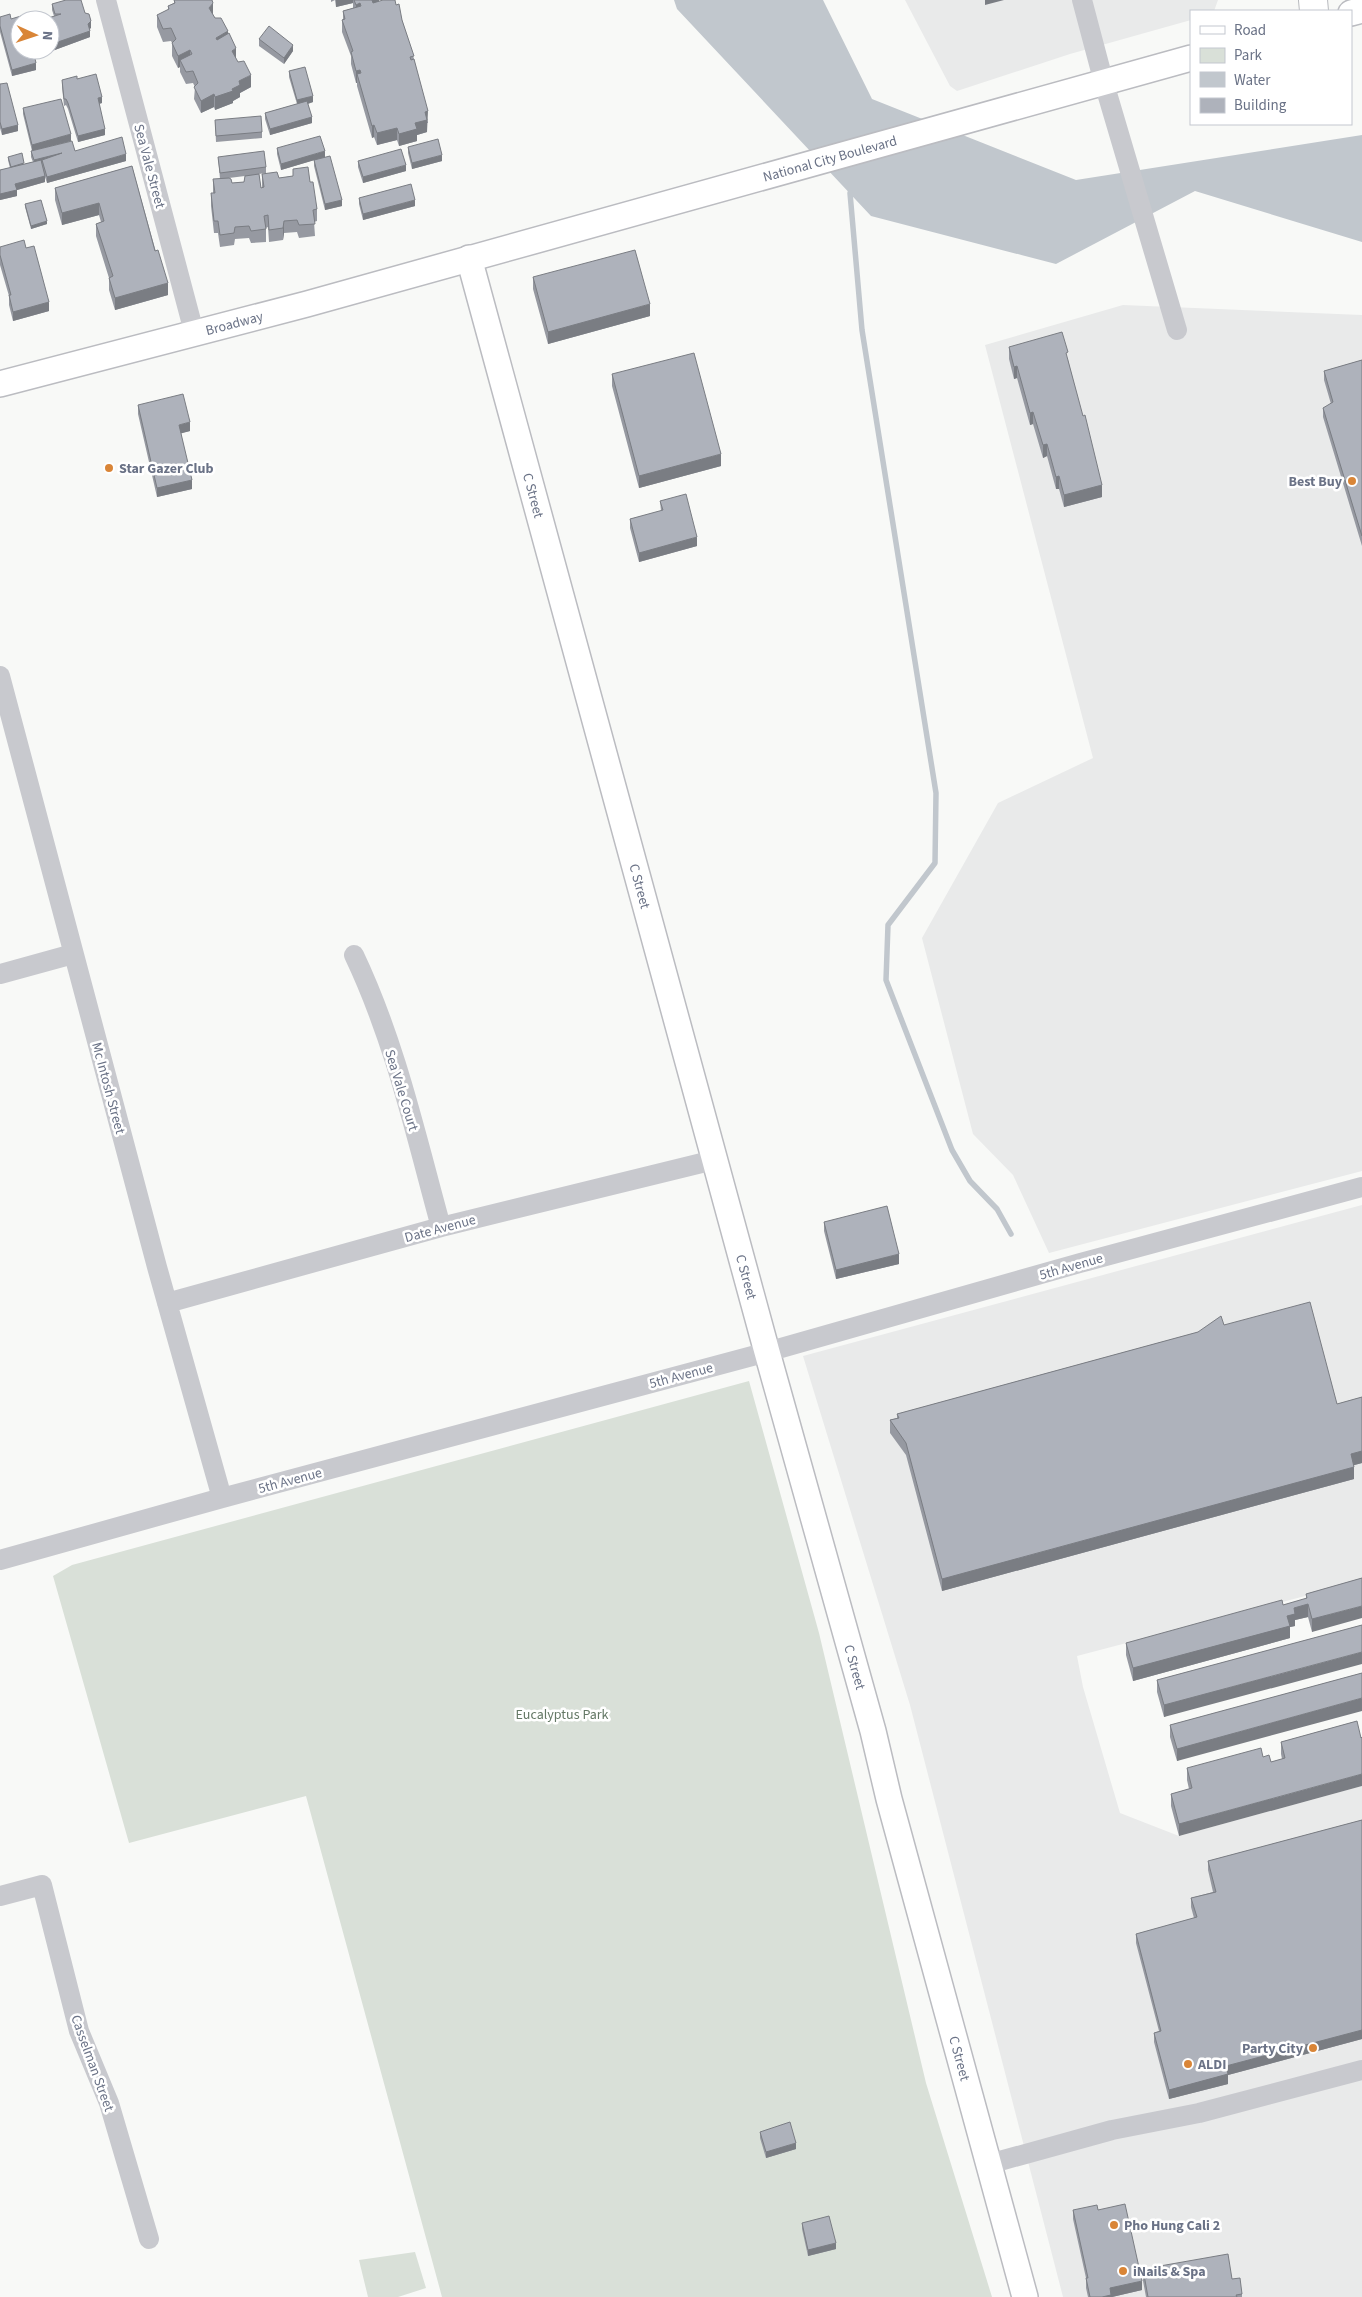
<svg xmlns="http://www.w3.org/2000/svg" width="1362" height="2297" font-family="'Source Sans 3',sans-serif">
<rect width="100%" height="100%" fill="#f8f9f7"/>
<path fill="#e9eaea" d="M905 0H1218L1214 11H1191V20L1070 54 957 91 950 86Z
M1123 305 1362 315V1171L1049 1253 1013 1175 973 1134 922 938 998 803 1093 758 985 345Z
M1362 1205V1581L1077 1656 1083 1687 1120 1813 1179 1836 1362 1786V2297H1063L910 1705 803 1356Z"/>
<path fill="#d9e0d8" d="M749 1381 819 1633 926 2083 992 2297H442L306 1796 129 1843 53 1576 72 1565Z
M415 2252 426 2288 398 2297H368L359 2260Z"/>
<path fill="#c1c7cd" d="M674 0H823L872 99 1076 180 1362 135V242L1195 191 1056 264 871 216 677 9Z"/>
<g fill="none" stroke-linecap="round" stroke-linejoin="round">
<path stroke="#c1c7cd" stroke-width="5.5" d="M850 193 862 330 936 793 935 863 888 925 886 980 952 1150 970 1181 997 1209 1011 1234"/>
<g stroke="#bbbcc1" stroke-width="28">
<g id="major">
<path d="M1351 13 1362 10"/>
<path id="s1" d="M469 258 767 1352 873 1731 889 1799 1025 2297"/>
<path id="s2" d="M0 384 307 304 1191 58"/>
</g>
</g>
<g stroke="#b8babe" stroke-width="30">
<path id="highway" d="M1313 0 1314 11"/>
</g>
<path stroke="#c8c9ce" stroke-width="20" d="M106 0 194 332
M1082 0 1104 83 1177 330
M0 676 157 1267 222 1498
M354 955C395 1041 416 1136 441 1227
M0 974 73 954
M167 1303 441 1227 714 1160
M0 1560 222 1498 767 1352 1080 1263 1362 1187
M0 1896 42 1885 79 2031 109 2103 149 2239
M989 2164 1112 2130 1199 2113 1362 2070"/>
<use href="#major" stroke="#fff" stroke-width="25"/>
<use href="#highway" stroke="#fff" stroke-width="28"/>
</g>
<path fill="#9699a1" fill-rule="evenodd" d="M174 0 213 16 215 18 228 34 236 59 251 87 240 93V97L233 101V103L215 110 214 107 201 113 194 99 195 87 193 83 186 84 180 72V67L178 68 172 56V43L171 41 163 42 157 27V15L168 10V6L174 3Z
M331 0H379V1L402 20 414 59 428 123H427V132L417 135V141L399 146 397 140 377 145 374 137 372 138 357 86V83H356L351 64V56L342 32V20L343 19V11L353 8V3L336 7 335 0 331 2Z
M52 4 85 13 91 28 89 29 90 37 52 51 50 44V20L54 16 52 10Z
M0 17 36 70 12 76 0 32Z
M259 39 293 51 284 64 259 46Z
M289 71 313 102 308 104 312 123 270 135 265 119V113L297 104 289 77Z
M77 79 102 103 99 104 105 135 78 142 68 109 66 105 64 106 62 87V80Z
M0 84 18 131 2 135 0 128Z
M23 108 71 141 32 151 23 114Z
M215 120 262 132V138L216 142Z
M408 147 442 161 412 169 408 153Z
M277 148 325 157 342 206 325 210 314 166V160L281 170 277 154Z
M31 151H75L126 161 47 183 45 177V182L17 190V196L0 200V170L10 168 8 160V157L24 164 33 162 31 157Z
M218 157 266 167V173L259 174 261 188H262V174L279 178 293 176V169L310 182 317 209V221L314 222 315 236 299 238 297 232 284 233 283 240 269 242 268 227 266 228V242L251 243 249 238 235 239 234 245 220 247 218 233H214L211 206V193H213V179H220ZM245 176 244 182 232 183 229 178Z
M358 161 406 171 363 183 358 167Z
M132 166 168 295 115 310 109 290V278L96 236V224L101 222 99 215 62 225 55 200V188Z
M359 198 415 206 363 220 359 204Z
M25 204 47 224 31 229 25 207Z
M0 247 26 248 49 311 13 321 9 305V296L0 265Z
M533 277 650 316 548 344 533 289Z
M1009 347 1068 360 1102 497 1064 507 1059 489H1056L1047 456 1043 458 1033 424 1030 425 1017 378 1014 379 1009 359Z
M1362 360V546L1323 417V408L1331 404 1324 380V371Z
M612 374 721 466 639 488 612 386Z
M138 405 190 431 181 433 192 489 157 497 138 414Z
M660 501 697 546 639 562 630 528V519L661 511Z
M824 1222 899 1264 836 1279 824 1231Z
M1224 1325 1337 1404 1362 1397V1463L1354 1465V1479L942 1591 906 1455 890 1433V1420L897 1418V1414Z
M1362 1578 1312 1632 1308 1617 1295 1620V1626L1290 1627V1638L1133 1681 1126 1655V1643L1283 1605 1306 1599V1594Z
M1362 1625 1164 1717 1157 1692V1680Z
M1362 1673 1177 1761 1170 1737V1725Z
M1357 1721 1179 1836 1171 1806V1794L1189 1789 1187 1780V1768L1263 1757 1271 1762 1282 1759 1281 1754V1742Z
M1362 1820V2039L1228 2075V2084L1169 2099 1154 2042V2033L1159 2031 1136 1943V1934L1194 1918 1191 1907V1898L1213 1892 1208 1870V1861Z
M760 2132 796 2149 766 2158 760 2138Z
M1073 2210H1098L1142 2290 1112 2297H1088L1086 2288V2278L1073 2219Z
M802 2223 836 2249 808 2256 802 2229Z
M1143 2269 1232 2279 1242 2294V2297H1146L1143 2281Z"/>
<path fill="#7a7d83" d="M336 0H353V3L336 7Z
M372 0H379V7L372 9Z
M985 0H1004L985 5Z
M213 3V16L209 8Z
M360 3V16L356 17V5Z
M91 21V28L88 30V24Z
M90 31V37L52 51V44Z
M228 31V44L216 50V38Z
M293 45V51L284 64V58Z
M236 48V60L232 51Z
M190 50V62L180 60V67L178 68V56Z
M36 63V70L12 76V70Z
M360 70V82L357 74V83H356V71Z
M251 75V87L240 93V97L233 101V103L215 110V97L232 89 239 81Z
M214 94V107L201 113V101Z
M313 96V102L297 107V100Z
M102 97V103L98 104V98Z
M428 111 427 132 417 135V141L399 146V134L415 123 425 112Z
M312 117V123L270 135V129Z
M18 125V131L2 135V129Z
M374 125V137L372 138V126Z
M397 128V140L377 145V133Z
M105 129V135L78 142V136Z
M71 134V141L32 151V145Z
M325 151V157L281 170V164Z
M62 153 42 160V164L34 166V160Z
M126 154V161L47 183V177Z
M442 155V161L412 169V163Z
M406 165V171L363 183V177Z
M45 176V182L17 190V196L0 200V194L15 184Z
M342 200V206L325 210V204Z
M415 200V206L363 220V214Z
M99 203V215L62 225V213Z
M47 221V224L31 229V226Z
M284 221V233L283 240V228Z
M168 283V295L115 310V298Z
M49 302V311L13 321V312Z
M650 304V316L548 344V332Z
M1017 366V378L1014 379V367Z
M1033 412V424L1030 425V413Z
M190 422V431L179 434V425Z
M1047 444V456L1043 458V445Z
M721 454V466L639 488V476Z
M1059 476V489H1056V477Z
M192 480V489L157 497V488Z
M1102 485V497L1064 507V495Z
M697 537V546L639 562V553Z
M899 1254V1264L836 1279V1270Z
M1362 1451V1463L1351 1466V1454Z
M1354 1467V1479L942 1591V1579Z
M1308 1604V1617L1295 1620V1626L1290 1627V1638L1133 1681V1668L1287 1616 1294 1608Z
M1362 1606V1618L1312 1632V1619Z
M1362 1652V1664L1164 1717V1705Z
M1362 1698V1711L1177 1761V1749Z
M1362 1774V1786L1179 1836V1824Z
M1362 2030V2039L1228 2075V2084L1169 2099V2090L1226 2066Z
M796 2143V2149L766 2158V2152Z
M836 2243V2249L808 2256V2250Z
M1142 2281V2290L1112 2297H1102L1110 2288Z"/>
<path fill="#aeb2bb" stroke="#7a7d83" d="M66 0H81L85 13 89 14 91 21 88 24 90 31 52 44 50 37V20H45V19L61 14H55L52 4Z
M174 0H212L213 3 209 8 215 18H221L228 31 216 38 217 40 229 33 236 48 232 51 238 62 244 61 251 75 239 81 240 85 232 89 233 91 215 97 214 94 201 101 194 87 198 83 193 71 186 72 180 60 192 54 190 50 178 56 172 43 176 39 171 28 163 29 157 15 169 9 168 6 175 3Z
M354 0H372L373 3 383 0H395L396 5 399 4 402 20 414 56 410 57 411 60 414 59 428 111 425 112 427 120 415 123 417 129 399 134 397 128 377 133 374 125 372 126 357 74 361 73 360 70 356 71 351 52 353 51 342 20 345 19 343 11 361 6 360 3 356 5Z
M10 14 11 19 21 16 24 18 25 20H20V50H33L36 63 12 70 0 26V17Z
M269 26 293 45 284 58 259 39Z
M305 67 313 96 297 100 289 71Z
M96 74 102 97 98 98 105 129 78 136 68 103 66 99H64L62 80 77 76V79Z
M7 83 18 125 2 129 0 122V84Z
M61 99 71 134 32 145 23 108Z
M307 101 312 117 270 129 265 113Z
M261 116 262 132 216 136 215 120Z
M320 136 325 151 281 164 277 148Z
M122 137 126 154 47 177 42 160 62 153 34 160 31 151 72 141 75 151Z
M438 139 442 155 412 163 408 147Z
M401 149 406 165 363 177 358 161Z
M264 151 266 167 220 173 218 157Z
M22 153 24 163 11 167 8 157Z
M330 156 342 200 325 204 314 160Z
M41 160 45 176 15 184 17 190 0 194V170Z
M132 166 155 251 158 250 168 283 115 298 109 278 113 276 96 224 104 221 99 203 62 213 55 188Z
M308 167 310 182H313L317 209 313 210 315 224 299 225 297 220 284 221 283 228 269 230 268 215 264 216 266 229 251 231 249 226 235 227 234 233 220 235 218 221H214L211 193H215L213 179 229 178 231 179 232 183 244 182 245 176 259 174 261 188 264 187 262 174 277 172 279 178 293 176V169Z
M411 184 415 200 363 214 359 198Z
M41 200 47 221 31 226 25 204Z
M24 240 26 248 34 246 49 302 13 312 9 295H11L0 255V247Z
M635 250 650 304 548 332 533 277Z
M1062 332 1068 352 1066 353 1083 416 1085 415 1102 485 1064 495 1059 476 1056 477 1047 444 1043 445 1033 412 1030 413 1017 366 1014 367 1009 347Z
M694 353 721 454 639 476 612 374Z
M1362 360V536L1323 408 1333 402 1324 371Z
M183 394 190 422 179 425 192 480 157 488 138 405Z
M686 494 697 537 639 553 630 519 663 510 660 501Z
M887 1206 899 1254 836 1270 824 1222Z
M1310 1302 1337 1404 1362 1397V1451L1351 1454 1354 1467 942 1579 906 1443 890 1420 899 1418 897 1414 1198 1332 1221 1316 1224 1325Z
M1362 1578V1606L1312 1619 1308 1604 1294 1608 1295 1614 1287 1616 1290 1626 1133 1668 1126 1643 1282 1600 1283 1605 1307 1598 1306 1594Z
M1362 1625V1652L1164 1705 1157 1680Z
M1362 1673V1698L1177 1749 1170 1725Z
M1357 1721 1361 1738 1362 1737V1774L1179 1824 1171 1794 1192 1788 1187 1768 1261 1748 1263 1757 1269 1755 1271 1762 1285 1758 1281 1742Z
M1362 1820V2030L1226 2066 1228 2074 1169 2090 1154 2033 1161 2031 1136 1934 1197 1917 1191 1898 1216 1892 1208 1861Z
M790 2122 796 2143 766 2152 760 2132Z
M1125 2204 1142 2281 1110 2288 1111 2295 1102 2297H1090L1086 2278H1088L1073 2210 1097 2205 1098 2210Z
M829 2216 836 2243 808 2250 802 2223Z
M1228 2254 1232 2279 1240 2278 1242 2294 1236 2295 1237 2297H1148L1143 2269Z"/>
<g fill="#d98537" stroke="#fff" stroke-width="2">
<circle cx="109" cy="468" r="5"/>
<circle cx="1352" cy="481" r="5"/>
<circle cx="1313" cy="2048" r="5"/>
<circle cx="1188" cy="2064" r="5"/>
<circle cx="1114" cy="2225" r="5"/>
<circle cx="1123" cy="2271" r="5"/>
</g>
<g text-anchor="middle" stroke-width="5" stroke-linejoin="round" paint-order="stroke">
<g font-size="14" fill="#6a7286" stroke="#fff">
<text dy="5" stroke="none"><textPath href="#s2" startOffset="860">National City Boulevard</textPath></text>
<text transform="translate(150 166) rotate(75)" y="5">Sea Vale Street</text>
<text dy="5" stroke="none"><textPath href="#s2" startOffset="242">Broadway</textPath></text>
<text dy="5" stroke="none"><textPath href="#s1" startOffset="246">C Street</textPath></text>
<text dy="5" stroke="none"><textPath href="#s1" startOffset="651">C Street</textPath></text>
<text transform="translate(109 1088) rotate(75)" y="5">Mc Intosh Street</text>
<text transform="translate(402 1090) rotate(73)" y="5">Sea Vale Court</text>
<text transform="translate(440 1228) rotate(-15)" y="5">Date Avenue</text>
<text transform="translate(1071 1266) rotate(-16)" y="5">5th Avenue</text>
<text dy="5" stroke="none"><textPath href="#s1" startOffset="1056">C Street</textPath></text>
<text transform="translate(681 1375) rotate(-15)" y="5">5th Avenue</text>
<text transform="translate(290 1480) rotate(-15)" y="5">5th Avenue</text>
<text dy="5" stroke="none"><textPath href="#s1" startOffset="1461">C Street</textPath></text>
<text dy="5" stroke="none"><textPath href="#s1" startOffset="1866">C Street</textPath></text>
<text transform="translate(93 2063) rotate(70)" y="5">Casselman Street</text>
</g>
<g font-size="14" font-weight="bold" fill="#6a7286" stroke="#fff" text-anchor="start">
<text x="119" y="473">Star Gazer Club</text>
<text x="1342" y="486" text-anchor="end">Best Buy</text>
<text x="1303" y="2053" text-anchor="end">Party City</text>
<text x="1198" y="2069">ALDI</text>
<text x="1124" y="2230">Pho Hung Cali 2</text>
<text x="1133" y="2276">iNails &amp; Spa</text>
</g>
<g font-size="14" fill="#647865" stroke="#fff">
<text x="562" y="1719">Eucalyptus Park</text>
</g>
</g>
<rect x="1190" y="10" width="162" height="115" fill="#ffffff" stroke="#c3c7cf"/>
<rect x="1200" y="26" width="25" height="8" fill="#ffffff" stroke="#c3c7cf"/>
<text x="1234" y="35" font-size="15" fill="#6a7286">Road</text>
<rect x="1200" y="48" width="25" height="15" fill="#d9e0d8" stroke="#c3c7cf"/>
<text x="1234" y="60" font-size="15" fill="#6a7286">Park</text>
<rect x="1200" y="72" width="25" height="15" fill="#c1c7cd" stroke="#c3c7cf"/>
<text x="1234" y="85" font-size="15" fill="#6a7286">Water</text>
<rect x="1200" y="98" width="25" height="15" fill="#aeb2bb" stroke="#c3c7cf"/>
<text x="1234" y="110" font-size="15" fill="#6a7286">Building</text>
<g transform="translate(35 35) rotate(93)"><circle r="24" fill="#ffffff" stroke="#c3c7cf"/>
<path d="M0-4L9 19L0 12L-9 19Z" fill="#d98537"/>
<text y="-8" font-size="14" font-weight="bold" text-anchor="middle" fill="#6a7286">N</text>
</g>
</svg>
